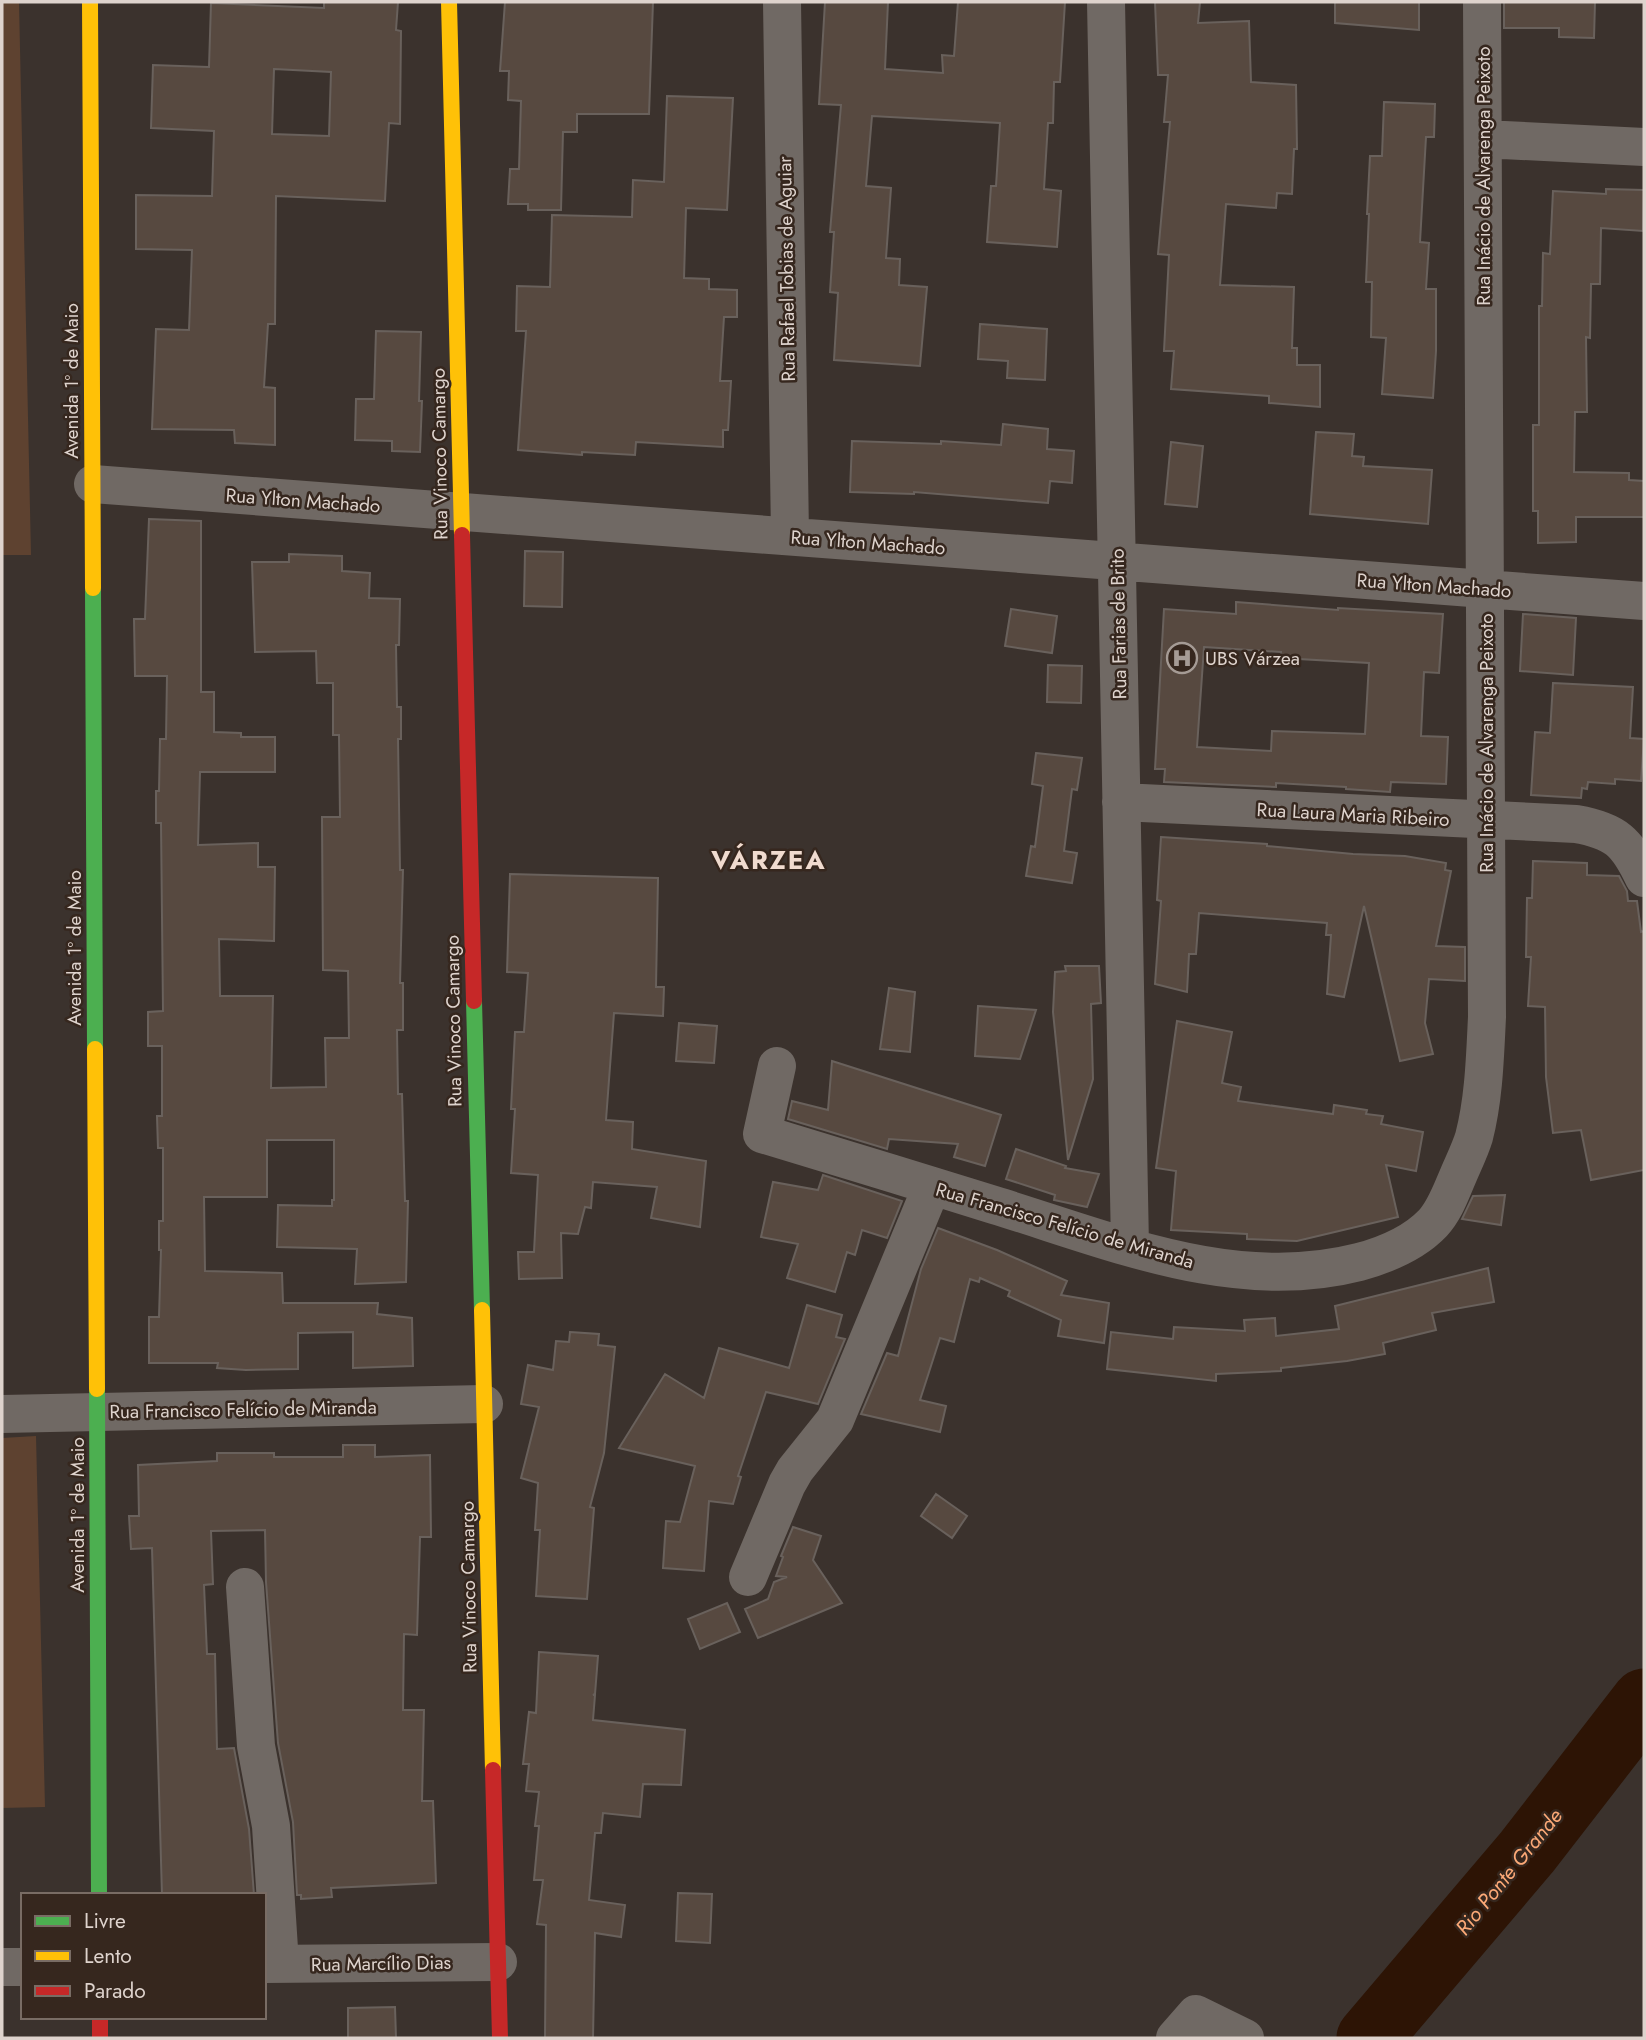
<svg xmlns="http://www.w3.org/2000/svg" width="1646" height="2040" font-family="Jost,sans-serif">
<rect width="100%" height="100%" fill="#3b322d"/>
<path fill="#5e4230" d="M2 2H19L31 555H2Z
M36 1436 45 1807 2 1808V1438Z"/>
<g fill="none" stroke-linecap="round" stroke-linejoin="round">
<path stroke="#2d1405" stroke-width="65" d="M1369 2038 1527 1852 1644 1701"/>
</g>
<path fill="#574940" stroke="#69615c" stroke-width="2" fill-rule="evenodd" d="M324 2H398L396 30 401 31 400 124 389 123 385 201 276 196 275 324H268L264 387 275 388V445L235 443 234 430 152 429 156 329 189 330 192 250 136 249V195L212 196 214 131 151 128 153 65 209 67 211 3 324 8ZM274 69 331 72 329 136 272 134Z
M505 2H653L649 114H577V132H563L561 210H528V204H508L510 169H519L521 101 508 100 509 71H500Z
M825 2H888L885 69 943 73 942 55 954 56 958 2H1065L1060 82H1054L1053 123H1048L1044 189 1061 191 1057 247 987 242 991 186H996L1000 123 872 116 866 186 891 188 886 258 900 259 899 285 927 287 920 366 834 360 838 293 830 292 834 232H830L841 105 819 104Z
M1155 2H1200L1198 23 1249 21 1251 82 1296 85 1297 149H1294L1292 194 1277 193 1276 208 1226 204 1220 285 1294 287 1292 348H1297V365H1320V407L1269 403V396L1171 389 1174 351H1164L1169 255 1158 254 1170 122H1164L1168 75H1158Z
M1335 2H1419V30L1335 23Z
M1504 2H1595L1594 38 1559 37V28H1504Z
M667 96 733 98 727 210 686 208 684 278 709 279V289L737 290V317H724L720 381H731L728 430H723V447L636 442 635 455 582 452V455L518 450 526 331H516L517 286 550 287 552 215 632 217 633 180 664 182Z
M1384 102 1435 104 1434 137H1426L1420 242 1429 243 1426 289H1436V351L1433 398 1382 394 1386 338 1371 337 1372 282H1366L1369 214H1367L1370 156H1382Z
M1606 189 1644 190 1643 231 1601 228 1600 284H1591L1590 338 1586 337 1587 412H1575L1574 472 1629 473V480L1644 481V517H1576V542L1538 543V511H1533V425H1539V306H1542L1543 253 1550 254 1553 191 1606 194Z
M980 324 1047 329 1045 380 1007 378 1008 361 978 359Z
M376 331 421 332 419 401H422L420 452 392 451V441L355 440 356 399H374Z
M1003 424 1048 429 1047 449 1074 451 1072 483 1050 481 1048 503 914 492V494L850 492 852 441 941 444V441L1001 445Z
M1316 432 1354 434 1352 456 1364 457 1363 466 1432 470 1428 524 1310 514Z
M1171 442 1203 446 1197 507 1165 504Z
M149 519 201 521V692H214V732L241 733V737H275V772H200L198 845 258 843V867H275L274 941 219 939 220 996H273L271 1088 326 1087 325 1038H349L348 971 323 970 322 817H340L339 735H333V683H317L316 651 255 652 252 562H289V554L342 556V571L370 573 369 598 400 599 399 645H396L397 707H401V739H398L400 870H403L400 983H403V1030H397L398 1094H402L405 1201H408L406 1282 355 1284 357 1249 277 1247 278 1205 332 1206V1200H334V1140H267V1197H204L205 1271 282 1273 283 1303H378L377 1314 412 1318 413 1366 353 1368V1332L298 1333V1369L246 1370 217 1368 218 1363H149V1317H159L161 1250H159V1221H163V1148H158L157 1116H162V1046H148V1012L163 1011 161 823H156V791H159L160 739H166L167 676H135L134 619H145Z
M525 551 563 552 562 607 524 606Z
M1236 602 1338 610V608L1443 614 1439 673 1424 672 1421 736 1448 737 1446 784 1391 782 1390 792 1346 789V787L1276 783V787L1164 782 1165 769H1155L1164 609 1236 614ZM1204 647 1281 652V658L1369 663 1365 734 1272 731 1271 751 1197 747Z
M1011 609 1057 616 1052 653 1005 646Z
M1523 614 1576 618 1573 675 1520 671Z
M1048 665 1082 666 1081 703 1047 702Z
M1553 683 1633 687 1630 738 1644 739 1641 781 1615 779V784L1588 782 1587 789 1582 788 1581 798 1531 795 1535 732 1550 733Z
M1036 753 1082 758 1077 790 1072 789 1064 851 1077 853 1072 883 1026 876 1031 846 1035 847 1043 786 1032 784Z
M1161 837 1267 844V846L1353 854 1405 856 1446 863 1445 870 1451 871 1436 946 1465 947V981L1429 979 1425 1023 1433 1054 1400 1061 1364 906 1344 997 1327 994 1331 935H1326L1327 923 1199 913 1196 954H1189L1187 992 1155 984 1161 901 1157 900Z
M1533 861 1587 863V875L1619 876 1627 891 1628 901H1637L1641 932 1644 931V1170L1591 1180 1581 1130 1553 1133 1546 1077 1545 1007 1528 1006 1531 957H1526L1527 898H1532Z
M510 874 658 878 656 987H664L663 1016 614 1013 606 1120 633 1122 632 1149 706 1161 700 1227 651 1218 657 1187 593 1182 591 1208 585 1207 578 1234 561 1233 562 1278 519 1279 518 1252H534L538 1175 511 1173 515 1109H511L515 1032H524L528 973 507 972Z
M1065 966H1099L1101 1003 1091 1004 1093 1079 1068 1160 1053 1012 1055 972 1066 971Z
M889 988 915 992 910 1052 880 1049Z
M978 1006 1036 1010 1020 1059 975 1056Z
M1177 1021 1232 1032 1222 1083 1241 1087 1238 1101 1333 1114 1334 1105 1367 1110 1366 1114 1383 1116 1381 1124 1423 1132 1416 1171 1386 1165 1398 1217 1297 1241 1247 1239V1234L1171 1230 1176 1171 1156 1168Z
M679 1023 717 1026 714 1063 676 1061Z
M832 1061 1001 1115 985 1166 954 1157 958 1144 889 1139 887 1149 788 1119 792 1101 828 1110Z
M1016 1149 1066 1166 1065 1168 1099 1174 1087 1207 1054 1200 1055 1195 1006 1179Z
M823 1175 902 1201 887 1238 862 1230 855 1255 847 1252 835 1292 787 1278 798 1244 761 1237 773 1182 818 1190Z
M1505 1195 1501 1225 1462 1219 1473 1196Z
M938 1228 997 1250 1067 1281 1061 1295 1109 1303 1104 1343 1058 1336 1061 1320 1008 1296 1010 1291 980 1278 979 1282 970 1279 954 1342 940 1338 920 1400 946 1406 940 1432 861 1414 887 1353 898 1356 921 1269Z
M1488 1268 1494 1302 1432 1313 1436 1330 1383 1343 1385 1354 1347 1361 1281 1368V1371L1216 1374V1381L1107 1369 1111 1332 1173 1339 1174 1327 1245 1331 1244 1320 1275 1318 1276 1336 1339 1329 1335 1306Z
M807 1305 842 1315 836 1337 845 1339 818 1404 766 1392 738 1476 741 1477 733 1504 709 1501 704 1571 663 1568 666 1521 680 1522 695 1466 619 1448 665 1374 704 1398 719 1348 789 1368Z
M570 1332 599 1334 598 1345 615 1347 604 1453 590 1507 594 1508 587 1599 536 1596 540 1530H535L538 1483 521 1478 539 1407 521 1404 528 1365 553 1370 556 1341 569 1342Z
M343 1445H375V1457L430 1455 431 1537H420L417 1635 404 1634 403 1710H424L422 1801H433L436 1883 331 1888 332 1897 301 1899V1895H297L293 1822 278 1743 266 1582 265 1530 211 1531 213 1584 204 1585 207 1654H215L217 1749 234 1748 249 1829 254 1895H162L152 1548 131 1549 129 1516H139L138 1465 217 1461V1453H274V1457H343Z
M936 1494 967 1516 952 1538 921 1516Z
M793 1527 821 1536 813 1560 842 1603 758 1638 745 1609 768 1599 774 1582 787 1577 776 1576 783 1557 781 1556Z
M727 1603 740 1632 700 1649 688 1619Z
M539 1652 598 1656 595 1694 593 1695H595L593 1720 685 1730 681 1785 643 1784 640 1817 603 1813 601 1833H595L589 1900 625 1905 621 1937 595 1933 593 2038H545L546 1925 537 1924 543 1880H534L539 1826H535L539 1792 526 1791 529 1764H523L529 1712 536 1713Z
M678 1893 712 1894 710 1943 676 1941Z
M395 2007 396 2038H348V2008Z"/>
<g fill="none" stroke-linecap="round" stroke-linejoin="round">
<path stroke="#706964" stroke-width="38" d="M782 2 790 536
M1106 2 1130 1246
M1483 139 1644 147
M93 484 1644 601
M1121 802 1576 824C1616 831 1627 842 1644 878
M777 1066 762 1134C839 1157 917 1181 994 1205 1112 1241 1235 1294 1359 1262 1385 1255 1414 1243 1433 1223 1445 1210 1451 1192 1458 1176 1463 1164 1470 1150 1474 1137 1484 1098 1485 1057 1487 1017L1482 2
M2 1414 484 1404
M748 1577 787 1484 795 1470 835 1420 932 1186
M245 1587 256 1746 271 1826 280 1964
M264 1964 498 1962
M2 1967H23
M1175 2038 1196 2014 1245 2038"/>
<path stroke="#4caf50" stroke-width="16" d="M93 588 95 1049
M474 1001 482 1310
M97 1389 99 1895"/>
<path stroke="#ffc107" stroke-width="16" d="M90 2 93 588
M449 2 462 535
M95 1049 97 1389
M482 1310 493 1770"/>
<path stroke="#c62828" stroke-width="16" d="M462 535 474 1001
M493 1770 500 2038
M100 2017V2038"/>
</g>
<defs>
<g id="hospital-ring" transform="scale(1.575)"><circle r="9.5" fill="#36271e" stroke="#a59b95" stroke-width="1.5"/><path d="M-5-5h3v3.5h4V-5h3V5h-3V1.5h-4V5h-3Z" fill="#a59b95"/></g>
</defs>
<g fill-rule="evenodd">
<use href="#hospital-ring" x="1182" y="658"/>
</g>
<g text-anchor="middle" stroke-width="5" stroke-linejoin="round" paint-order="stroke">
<g font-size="19" fill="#ded3cd" stroke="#36271e">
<text transform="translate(1483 176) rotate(-90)" y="7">Rua Inácio de Alvarenga Peixoto</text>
<text transform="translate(786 269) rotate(-91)" y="7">Rua Rafael Tobias de Aguiar</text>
<text transform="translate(71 381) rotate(-90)" y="7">Avenida 1º de Maio</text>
<text transform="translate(439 454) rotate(-91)" y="7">Rua Vinoco Camargo</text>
<text transform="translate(303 500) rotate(4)" y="7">Rua Ylton Machado</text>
<text transform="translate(868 542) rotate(4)" y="7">Rua Ylton Machado</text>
<text transform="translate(1434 585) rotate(4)" y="7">Rua Ylton Machado</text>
<text transform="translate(1118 624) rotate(-91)" y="7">Rua Farias de Brito</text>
<text transform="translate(1486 743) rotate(-90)" y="7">Rua Inácio de Alvarenga Peixoto</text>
<text transform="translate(1353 814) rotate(3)" y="7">Rua Laura Maria Ribeiro</text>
<text transform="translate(74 948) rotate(-90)" y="7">Avenida 1º de Maio</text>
<text transform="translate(453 1021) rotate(-91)" y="7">Rua Vinoco Camargo</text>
<text transform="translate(1065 1225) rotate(16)" y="7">Rua Francisco Felício de Miranda</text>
<text transform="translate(243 1409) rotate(-1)" y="7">Rua Francisco Felício de Miranda</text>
<text transform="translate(77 1515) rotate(-90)" y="7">Avenida 1º de Maio</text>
<text transform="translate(468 1587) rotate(-91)" y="7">Rua Vinoco Camargo</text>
<text transform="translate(381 1963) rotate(-1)" y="7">Rua Marcílio Dias</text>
</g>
<g font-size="19" fill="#ded3cd" stroke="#36271e" text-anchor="start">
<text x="1205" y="665">UBS Várzea</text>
</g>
<g font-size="21" font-style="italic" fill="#fca977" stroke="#36271e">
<text transform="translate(1509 1872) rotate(-51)" y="7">Rio Ponte Grande</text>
</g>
<g font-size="26" font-weight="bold" letter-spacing="2" fill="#f0dbcf" stroke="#36271e">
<text x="769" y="869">VÁRZEA</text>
</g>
</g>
<rect width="1646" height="2040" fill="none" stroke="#ded3cd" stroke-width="7"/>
<rect x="21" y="1893" width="245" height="126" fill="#36271e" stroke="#796c64" stroke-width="2"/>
<rect x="35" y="1916" width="35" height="10" fill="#4caf50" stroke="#796c64" stroke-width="2"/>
<text x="84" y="1928" font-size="21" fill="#ded3cd">Livre</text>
<rect x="35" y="1951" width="35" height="10" fill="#ffc107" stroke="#796c64" stroke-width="2"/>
<text x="84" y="1963" font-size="21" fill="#ded3cd">Lento</text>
<rect x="35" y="1986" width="35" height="10" fill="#c62828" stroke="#796c64" stroke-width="2"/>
<text x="84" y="1998" font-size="21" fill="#ded3cd">Parado</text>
</svg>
